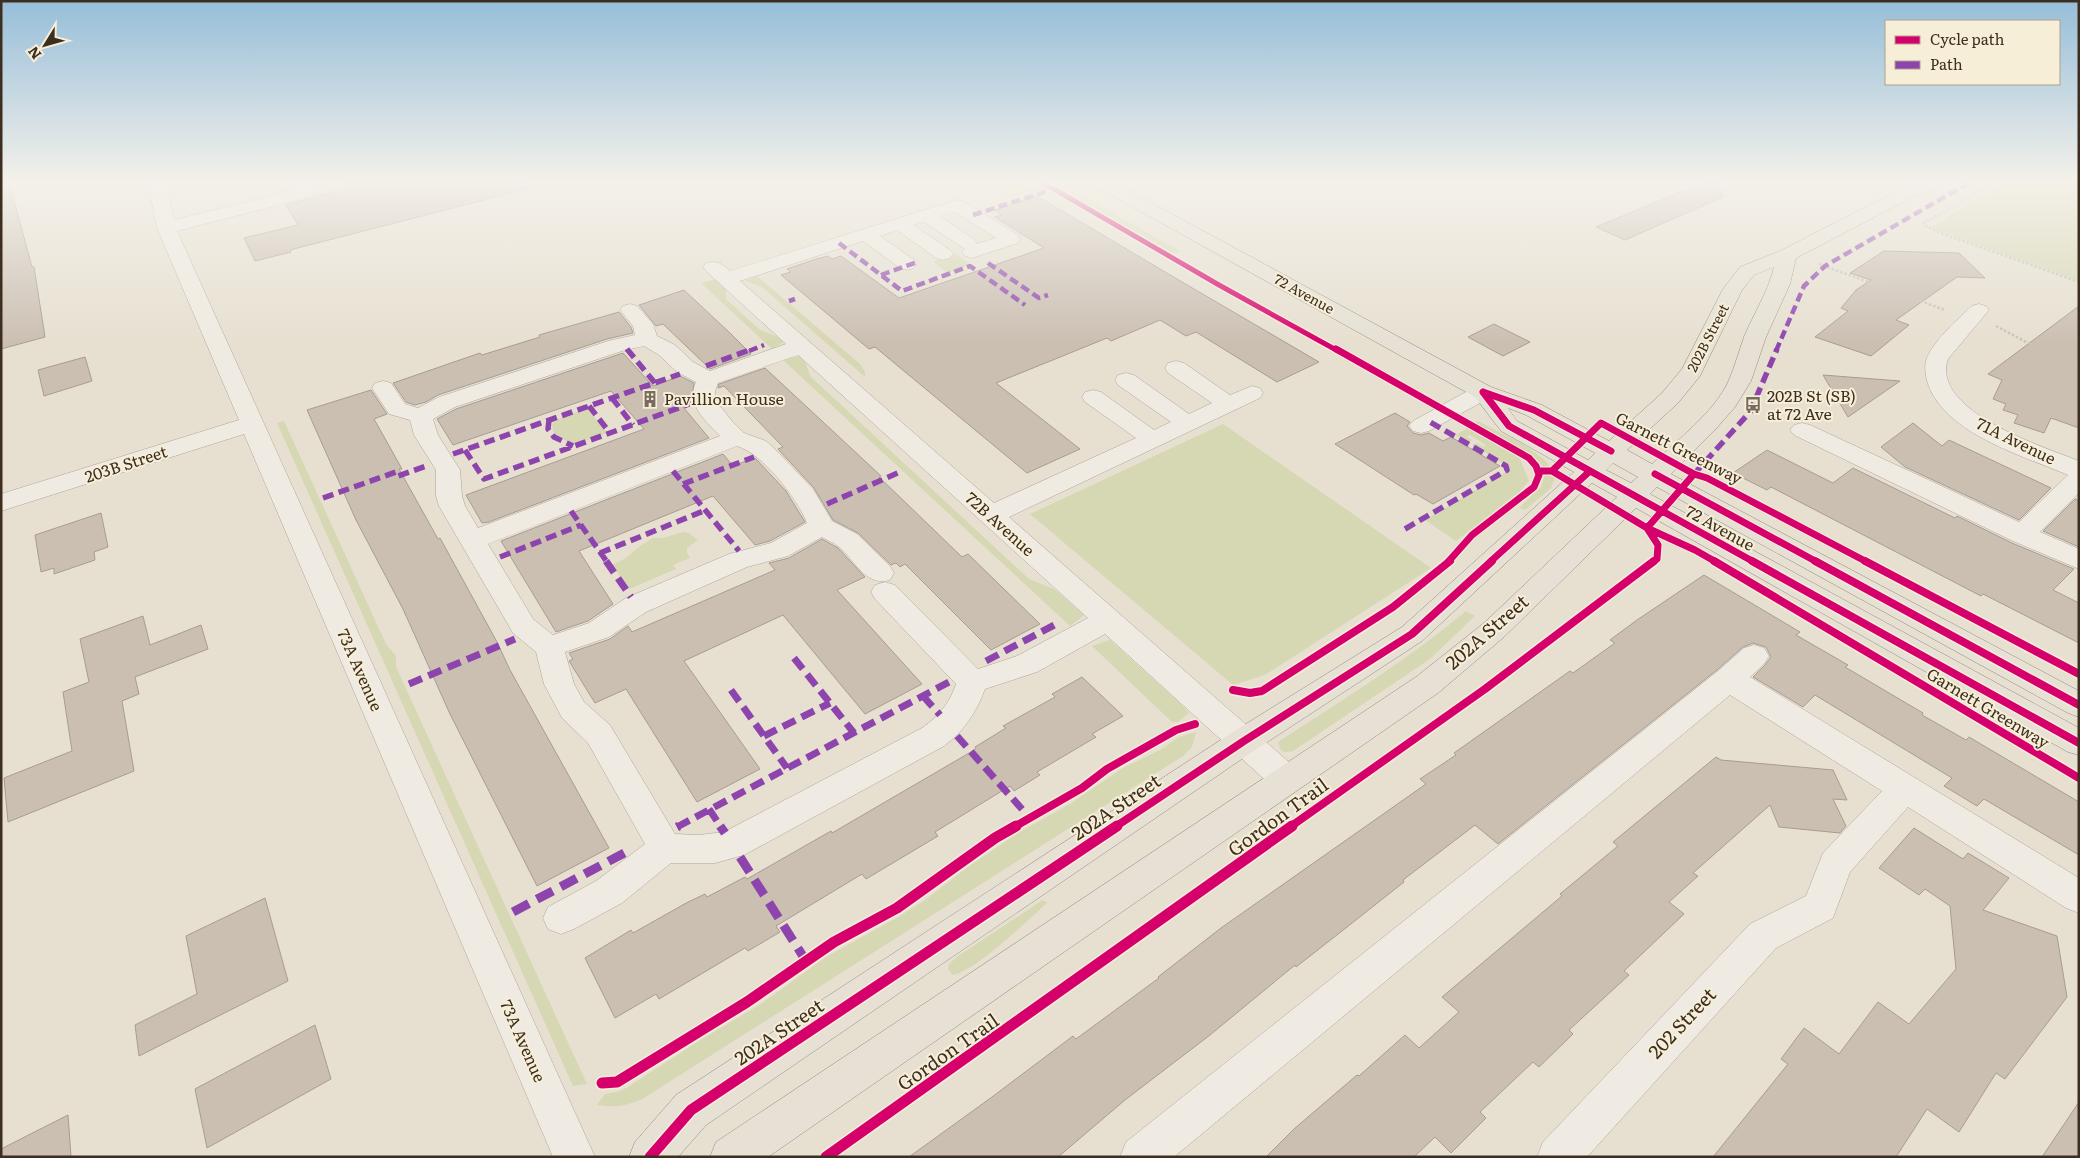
<svg xmlns="http://www.w3.org/2000/svg" width="2080" height="1158" font-family="Literata,serif">
<rect width="100%" height="100%" fill="#e7e0d1"/>
<path fill="#d6d7b3" d="M1045 181H1056L1180 251 1172 254Z
M2006 181H2079V281L1930 228Z
M1012 183 1017 186 1023 184 1033 191 1013 197 997 188Z
M956 254 971 265 948 273 933 262Z
M757 276 860 364 865 372V377L762 287 745 281Z
M715 279 726 289V299L760 330 776 336 784 342 772 349 701 283Z
M799 356 805 362 811 377 1029 579 1054 589 1084 615 1070 626 783 360Z
M587 408 607 433 576 444C564 440 549 436 553 421Z
M284 421 386 644 396 656V667L587 1084 573 1086 277 423Z
M1478 421C1501 434 1532 445 1549 465L1544 467 1531 455 1475 423Z
M1223 424 1431 568 1265 675 1233 685 1030 514Z
M1468 428 1519 457 1529 481 1520 491 1456 541 1425 520 1509 470 1508 467 1472 445 1477 443 1484 447 1486 445 1470 435 1467 437 1472 440 1468 443 1455 435Z
M1545 475 1555 477 1551 488 1525 510 1519 508 1541 487Z
M683 532 689 533 698 540 687 548V553L690 558 673 565 676 569 629 589 612 565 626 558 640 546 653 538H663Z
M1466 611 1475 616 1430 659 1293 751 1284 752 1280 749 1278 742C1342 700 1408 660 1466 611Z
M1110 640 1184 707 1189 713 1178 722H1172L1092 646Z
M1196 732 1192 747 1183 756 644 1098C628 1106 614 1108 597 1105L605 1094 620 1091 628 1087 699 1041 761 1004 826 957 900 916 925 900 968 867 1018 833 1070 804 1123 768 1160 750 1179 737Z
M1043 900 1047 903C1027 921 977 970 953 975L948 969 949 964 958 956Z"/>
<path fill="#cbbfb2" stroke="#a89c90" d="M341 181H526L527 189 290 250 291 252 255 261 244 238 298 225 286 205 346 188Z
M1707 181H1716L1723 197 1625 240 1596 227Z
M9 182 32 267H34L45 337 1 349V183Z
M1037 196 1165 272 1319 362 1277 382 1196 332 1186 336 1160 320 1111 341 1107 338 996 383 1080 449 1027 473 875 347 869 349 781 275 791 272 787 269 816 259 828 256 832 259 841 256 899 298 1044 248 995 217 1002 215 995 210Z
M1884 251 1959 253 1985 278 1957 277 1896 320 1909 325 1871 356 1815 337 1848 311 1841 308 1856 290 1871 280 1850 273Z
M684 290 731 334 751 354 710 369 663 324 656 326 639 305Z
M2079 306V428L2051 418 2044 433 2014 423 2018 415 2003 410 2006 404 1993 399 2002 380 1988 374Z
M619 312 631 327 633 333 607 339 438 395 426 402 415 405 406 402 393 383 480 353 482 355 540 337 539 335Z
M1494 324 1530 342 1503 356 1468 337Z
M623 353 653 386 680 376 694 383 692 398 679 402 709 438 489 522 482 523 466 495 644 429 611 391 453 445 437 419 456 409Z
M85 357 92 381 44 396 38 370Z
M765 368 866 462 881 476 879 477 962 557 968 554 1040 624 991 650 905 564 900 567 896 563 891 565 858 533 833 520 814 488 778 449 783 447 724 386 718 388 719 384Z
M1823 375 1900 381 1848 417Z
M371 390 387 414 374 419 402 469H399L438 539 440 538 497 642 510 670 609 848 537 886 450 714 403 609 356 520 307 410Z
M1395 413 1410 422 1407 426 1413 433 1421 435 1429 433 1443 441 1451 437 1500 466 1433 504 1416 494 1414 495 1335 444Z
M1913 423 1942 446 1949 440 2051 488 2019 520 1905 467 1881 447Z
M1767 450 1833 483 1853 468 1955 518 1957 516 2012 543 2074 569 2053 590 2079 603V643L1983 594 1981 596 1771 487 1767 490 1733 473Z
M723 454 733 466 754 458 756 459 786 491 805 522 770 541 755 545 713 496 579 551 613 604 588 621 556 632 501 541Z
M2075 499 2079 501V547L2043 531Z
M101 513 108 547 94 552 95 560 54 574V568L41 572 35 535Z
M822 539 838 548 865 577 837 590 922 684 865 714 783 615 684 661 760 769 697 802 626 689 595 703 569 661 573 659 569 653 610 639 628 626 632 632 775 570 769 563 789 558Z
M1704 575 1800 632 1796 635 1848 665 1845 667 1923 713 1922 715 1966 740 1969 737 2079 802V855L1984 799 1977 806 1944 786 1952 778 1815 695 1803 707 1753 677 1765 665 1771 657 1766 647 1753 643 1743 647 1717 670 1498 844 1475 825 1403 880 1404 882 1342 931 1296 967 1295 965 1210 1035 1125 1100 1058 1157H909L992 1097 1073 1036 1076 1039 1159 978 1158 977 1221 928 1426 784 1420 779 1456 755 1454 753 1570 671 1573 673 1615 643 1610 640 1637 620Z
M143 616 150 645 201 625 208 649 135 677 139 694 122 701 134 771 8 822 4 778 72 751 63 692 89 682 80 639Z
M1082 677 1123 716 1092 734 1096 737 1037 772 1040 775 1014 791 1010 786 935 832 938 836 866 879 862 874 776 926 780 932 748 951 745 948 659 999 656 994 615 1018 585 958 631 930 633 933 688 902 705 894 707 897 745 877 747 879 831 831 832 833 976 749 975 747 1006 728 1003 726 1055 697 1052 694Z
M1716 757 1721 760 1833 770 1847 800 1833 799 1846 826 1840 833 1779 827 1770 805 1693 873 1698 876 1669 902 1684 914 1624 971 1629 975 1569 1030 1573 1034 1539 1067 1533 1062 1480 1112 1486 1118 1451 1153 1435 1137 1414 1157H1266L1294 1129 1357 1075 1359 1076 1405 1035 1419 1048 1459 1012 1442 997 1562 896 1560 894 1618 846 1613 842Z
M1914 828 1963 859 1968 853 2009 878 1983 910 2057 936 2067 997 2005 1079 1996 1073 1959 1132 1927 1109 1896 1157H1713L1788 1064 1781 1059 1804 1028 1839 1054 1878 1002 1909 1024 1956 969 1950 906 1925 889 1919 895 1879 868Z
M265 898 288 981 139 1056 135 1025 197 994 186 936Z
M315 1025 331 1079 207 1148 195 1089Z
M2079 1102V1157H2042Z
M68 1115 71 1157H1V1149Z"/>
<g fill="none" stroke-linecap="round" stroke-linejoin="round">
<g stroke="#ada599" stroke-width="1">
<path id="minor" d="M148 181H165L174 220 267 197 310 184 316 185 319 189 316 193 279 205 177 231 595 1157H553L244 434 1 511V494L239 420 157 228Z
M957 200 963 201 1018 235 1020 239 1018 243 972 258 965 256 962 252 965 249 924 222 913 225 950 250 953 254 950 258 943 260 936 258 897 230 880 236 914 260 917 264 914 268 907 270 900 268 863 241 740 281 994 503 1136 438 1085 402 1082 397 1085 392 1093 390 1101 392 1154 430 1171 422 1118 385 1115 380 1118 375 1126 373 1134 375 1189 414 1212 403 1168 373 1165 368 1168 363 1176 361 1184 363 1230 395 1252 386 1260 388 1263 393 1260 398 1009 517 1299 771 1303 780 1299 789 1287 793 1275 789 1105 634 1037 672 985 689C976 713 964 731 944 746L744 855 715 863H671L622 903 574 929 561 934 548 929 543 918 548 907 596 881 645 844 588 743 562 718 544 684 536 652 513 633 439 506 436 496V470L414 435 410 420 389 414 372 388 375 383 383 381 391 383 405 404 418 408 439 397 608 341 635 335 633 326 620 310 623 306 630 304 637 306 653 324 657 336 675 345 693 362 710 371 786 344 706 271 703 267 706 263C717 260 722 264 730 271ZM955 212 996 238 977 244 975 240 940 216ZM644 346 659 355 677 372 696 382C686 405 705 420 720 436L478 528 465 506 462 496 460 470 438 435 433 419 455 407 622 351ZM798 355 1088 618 1017 656 978 669 895 585 885 582 875 585 871 592 875 599 956 684C949 704 939 716 922 728L724 832 699 835 675 834 610 725 584 702 574 684 565 652 609 637 646 612 747 567 788 556 822 537C827 540 835 543 839 547 856 561 865 587 890 580L894 573 890 566 857 534 832 521 813 489 777 451 766 441 744 433 732 421 715 400V392L718 383ZM737 446C763 454 797 498 807 523L771 543 729 554 626 598 589 623 553 635 533 619 488 544Z
M1979 304 1986 306 1989 310 1948 359C1930 411 2044 447 2079 461V493L2040 532 2079 549V569L2013 541 1794 435 1790 430 1794 425 1802 423 1810 425 2019 522 2068 475C2024 456 1945 434 1928 384 1926 377 1924 368 1926 361 1931 343 1958 319 1972 306Z
M1483 385 1491 387 1494 392 1491 397 1429 431 1421 433 1413 431 1409 426 1413 421 1475 387Z
M1754 645 1764 648 1769 656 1764 664 1750 677 2079 878V913L2066 908 1908 807 1850 872 1833 918 1776 948 1587 1157H1537L1543 1142 1750 924 1806 896 1823 853 1882 791 1730 695 1174 1157H1120L1126 1142 1718 671 1744 648Z"/>
</g>
<g stroke="#928b80" stroke-width="1">
<path id="major" d="M1090 181H1111L1491 387 1542 405 1609 441 1662 393 1682 369 1723 289 1740 267 1780 251 1903 188 1927 181H1951L1949 185 1915 196 1796 258 1790 284 1766 337 1751 381 1735 407 1714 431 1671 474 2079 691V717L2068 713 1657 487 1650 494 2079 728V755L2068 752 1636 508 1504 637 1438 693 768 1157H710L716 1142 1416 677 1484 623 1617 497 1592 483 1422 641 1255 750 706 1125 678 1157H629L635 1142 676 1095 1233 732 1402 627 1574 472 1501 431 1475 397 1093 185ZM1774 267C1768 292 1754 313 1744 337 1739 351 1735 366 1729 380 1715 412 1677 440 1652 464L1627 450 1678 403 1700 376 1742 290 1754 275ZM1508 408 1526 415 1595 453 1588 460 1517 421ZM1613 463 1638 477 1631 483 1606 470Z"/>
</g>
<path stroke="#c8c2b9" stroke-width="2.5" stroke-dasharray="2.5 2" stroke-linecap="butt" d="M2000 181 1924 223V225L1937 232 2079 282
M1819 264 1945 310
M1996 326 2026 342 2079 362"/>
<use href="#minor" fill="#efebe3" fill-rule="evenodd"/>
<use href="#major" fill="#e6e1d4" fill-rule="evenodd"/>
<path stroke="#8e44ad" stroke-width="4.5" stroke-dasharray="9 4.5" stroke-linecap="butt" d="M973 215 1054 189
M839 243 902 291 970 266 1025 305
M988 263 1039 298 1048 295
M881 275 917 262
M789 301 795 299
M627 349 628 351
M749 351 764 345
M1776 351 1804 286 1825 266 1972 181"/>
<path stroke="#8e44ad" stroke-width="5.5" stroke-dasharray="11 5.5" stroke-linecap="butt" d="M627 349 655 383
M706 366 752 349
M612 398 633 425
M589 406 610 433
M549 420 548 429 554 437 573 446
M465 450 484 479 692 403
M453 454 680 374
M673 471 739 551
M1694 474 1750 412 1777 349
M683 484 754 457
M323 498 396 472 398 476 429 465
M827 504 900 472
M571 511 607 562
M1405 529 1507 470 1506 466 1430 422
M600 553 706 510
M500 557 581 525"/>
<path stroke="#8e44ad" stroke-width="7" stroke-dasharray="14 7" stroke-linecap="butt" d="M606 561 631 597
M794 658 854 733
M986 661 1060 622
M409 684 515 639
M731 690 787 768
M923 696 940 715
M764 736 830 703
M957 736 1029 817
M709 809 721 827
M677 827 949 682"/>
<path stroke="#8e44ad" stroke-width="9" stroke-dasharray="18 9" stroke-linecap="butt" d="M720 826 725 833
M677 827 679 826
M740 857 806 961
M513 912 628 851"/>
<g stroke="#f7eed8" stroke-width="8">
<path id="cycleway-far3" d="M1040 181 1219 285 1338 351"/>
</g>
<g stroke="#f7eed8" stroke-width="9">
<path id="cycleway-far2" d="M1336 349 1529 458 1536 466 1539 475 1534 487 1472 535 1448 562
M1483 392 1509 426 1754 562
M1483 392 1534 410 1611 451
M1538 471H1552L1647 528 1695 550 1716 562
M1552 471 1601 423 1694 474 1707 478 1867 562
M1655 474 1817 562
M1647 528 1694 474
M1647 528 1658 545 1657 559 1653 562
M1490 562 1590 471"/>
</g>
<g stroke="#f7eed8" stroke-width="11">
<path id="cycleway-far1" d="M1714 561 2079 778
M1752 561 2079 743
M1815 561 2079 705
M1865 561 2079 674
M1233 690 1250 693 1262 691 1393 607 1450 561
M1014 827 1082 788 1107 769 1176 730 1195 724
M1115 827 1244 741 1412 634 1492 561
M1290 827 1485 689 1654 561"/>
</g>
<g stroke="#f7eed8" stroke-width="14">
<path id="cycleway" d="M602 1083 617 1082 747 1002 834 942 897 908 995 838 1016 826
M650 1157 691 1110 1117 826
M826 1157 1292 826"/>
</g>
<use href="#cycleway-far3" stroke="#d6006c" stroke-width="5"/>
<use href="#cycleway-far2" stroke="#d6006c" stroke-width="7"/>
<use href="#cycleway-far1" stroke="#d6006c" stroke-width="8"/>
<use href="#cycleway" stroke="#d6006c" stroke-width="11"/>
</g>
<linearGradient id="sky" x2="0" y2="1"><stop stop-color="#96bed9"/><stop offset="0.53" stop-color="#f4f1ea"/><stop offset="1" stop-color="#f4f1ea" stop-opacity="0"/></linearGradient>
<rect width="2080" height="343" fill="url(#sky)"/>
<defs>
<g id="building-bare" transform="scale(1.35)"><path d="M-4-6H4V6H1V3H-1V6H-4ZM-2.5-4.3h1.7v1.8h-1.7ZM.8-4.3h1.7v1.8H.8ZM-2.5-1h1.7V.8h-1.7ZM.8-1h1.7V.8H.8Z" fill="#786c5e" stroke="#f7eed8" stroke-width="2.5" paint-order="stroke"/></g>
<g id="bus-bare" transform="scale(1.35)"><path d="M-5-6H5V4H4V6H2V4H-2V6H-4V4H-5ZM-3.5-4V0h7V-4ZM-3.5 1.2v1.5H-2V1.2ZM2 1.2v1.5H3.5V1.2Z" fill="#786c5e" stroke="#f7eed8" stroke-width="2.5" paint-order="stroke"/></g>
</defs>
<g fill-rule="evenodd">
<use href="#building-bare" x="650" y="399"/>
<use href="#bus-bare" x="1753" y="405"/>
</g>
<g text-anchor="middle" stroke-width="4" stroke-linejoin="round" paint-order="stroke">
<g font-size="14" fill="#3d2e20" stroke="#f7eed8">
<text transform="translate(1304 294) rotate(29)" y="5">72 Avenue</text>
<text transform="translate(1708 338) rotate(-63)" y="5">202B Street</text>
</g>
<g font-size="16" fill="#3d2e20" stroke="#f7eed8" text-anchor="start">
<text x="1767" y="402">202B St (SB)<tspan x="1767" dy="18">at 72 Ave</tspan></text>
<text x="664" y="405">Pavillion House</text>
</g>
<g font-size="16" fill="#3d2e20" stroke="#f7eed8">
<text transform="translate(2016 441) rotate(26)" y="6">71A Avenue</text>
<text transform="translate(1679 448) rotate(27)" y="6">Garnett Greenway</text>
<text transform="translate(126 464) rotate(-18)" y="6">203B Street</text>
<text transform="translate(1000 524) rotate(42)" y="6">72B Avenue</text>
<text transform="translate(1720 528) rotate(29)" y="6">72 Avenue</text>
<text transform="translate(360 670) rotate(66)" y="6">73A Avenue</text>
<text transform="translate(1988 708) rotate(31)" y="6">Garnett Greenway</text>
<text transform="translate(523 1041) rotate(66)" y="6">73A Avenue</text>
</g>
<g font-size="19" fill="#3d2e20" stroke="#f7eed8">
<text transform="translate(1487 632) rotate(-41)" y="7">202A Street</text>
<text transform="translate(1116 807) rotate(-34)" y="7">202A Street</text>
<text transform="translate(1278 817) rotate(-36)" y="7">Gordon Trail</text>
<text transform="translate(1682 1023) rotate(-47)" y="7">202 Street</text>
<text transform="translate(779 1032) rotate(-34)" y="7">202A Street</text>
<text transform="translate(948 1052) rotate(-35)" y="7">Gordon Trail</text>
</g>
</g>
<rect width="2080" height="1158" fill="none" stroke="#3d2e20" stroke-width="5"/>
<rect x="1885" y="20" width="175" height="65" fill="#f7eed8" stroke="#ada18e"/>
<rect x="1895" y="36" width="25" height="8" fill="#d6006c" stroke="#ada18e"/>
<text x="1930" y="45" font-size="15" fill="#3d2e20">Cycle path</text>
<rect x="1895" y="61" width="25" height="8" fill="#8e44ad" stroke="#ada18e"/>
<text x="1930" y="70" font-size="15" fill="#3d2e20">Path</text>
<g transform="translate(45 45) rotate(233)" stroke="#f7eed8" stroke-width="4" paint-order="stroke">
<path d="M0-4L9 19L0 12L-9 19Z" fill="#3d2e20"/>
<text y="-8" font-size="14" font-weight="bold" text-anchor="middle" fill="#3d2e20">N</text>
</g>
</svg>
